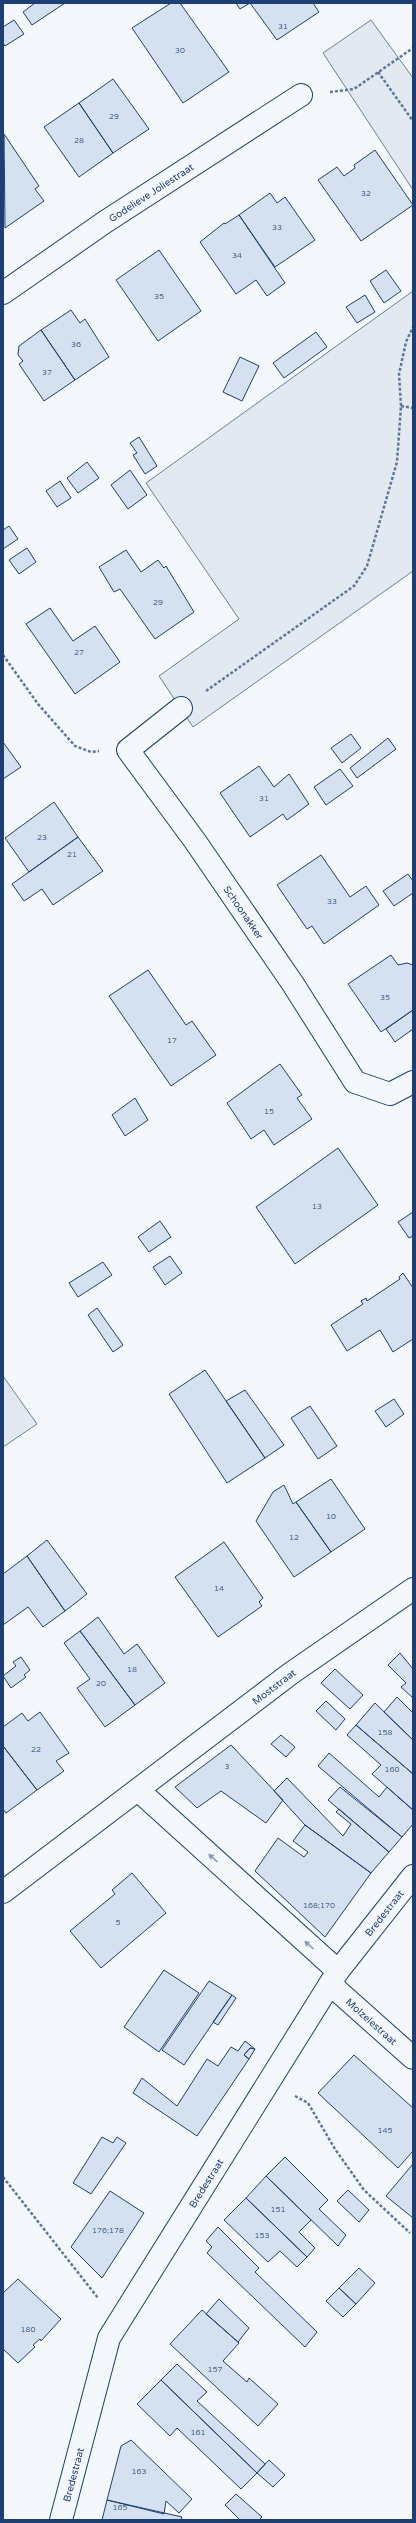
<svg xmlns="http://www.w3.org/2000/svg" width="416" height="2523" font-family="'Varela Round',sans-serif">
<rect width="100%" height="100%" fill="#f4f7fb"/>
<path fill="#e3e9f0" stroke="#687fa3" d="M371 20 413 78V190L323 53Z
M413 291V571L193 727 159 676 239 619 146 483Z
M3 1376 37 1424 3 1447Z"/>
<path fill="#d5e0f0" stroke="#1d3f73" d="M35 3H65L32 25 23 12Z
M171 3H180L229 72 183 103 132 28Z
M236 3H313L319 12 277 40 250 3 240 9Z
M14 20 24 34 5 46 3 43V27Z
M113 79 149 129 113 153 79 103Z
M79 103 113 153 79 177 44 127Z
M4 134 39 186 35 189 44 201 5 228Z
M375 150 413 205 361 241 318 180 337 167 344 176 355 168 354 165Z
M270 193 277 203 285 197 315 240 275 267 239 215Z
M239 215 285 283 267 296 256 280 236 294 200 242 224 223 225 224Z
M159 250 201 311 158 341 116 280Z
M386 270 401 291 384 303 370 281Z
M365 295 375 312 357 323 346 307Z
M71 310 80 323 85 319 109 357 75 380 41 330Z
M41 330 75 380 44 401 19 364 23 361 18 355 19 346Z
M316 332 327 347 284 378 273 363Z
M240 357 259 366 242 401 223 392Z
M139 437 157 466 145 474 133 455 137 453 130 443Z
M87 462 99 478 78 493 67 478Z
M130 470 147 495 128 509 111 485Z
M60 481 71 498 57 507 46 491Z
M9 526 18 539 3 549V530Z
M27 548 36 562 19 574 9 560Z
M126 550 141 572 158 560 164 568 166 566 194 612 155 639 120 589 114 592 99 567Z
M50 608 73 641 95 626 120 662 75 694 26 624Z
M351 734 361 748 342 763 331 748Z
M388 738 396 749 357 778 350 768Z
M3 742 21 767 3 779Z
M259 766 274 787 289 774 309 804 287 820 283 814 250 837 220 793Z
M340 769 353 786 326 805 314 787Z
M54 802 78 837 29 872 5 838Z
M78 837 103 871 53 905 42 889 24 901 12 884Z
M321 855 350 897 366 886 379 905 324 944 312 926 307 929 277 885Z
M408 874 413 881V893L394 906 383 891Z
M391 955 398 965 407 963 413 965V1010L381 1032 348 984Z
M148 970 186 1025 192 1021 216 1055 171 1086 109 996Z
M413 1010V1029L395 1042 386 1029Z
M280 1064 302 1095 297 1098 312 1119 274 1145 264 1130 251 1139 227 1103Z
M135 1098 148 1120 125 1136 112 1115Z
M338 1148 378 1205 295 1264 256 1207Z
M413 1212V1236L409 1238 398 1222Z
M160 1221 171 1237 149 1252 138 1237Z
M170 1256 182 1273 165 1285 153 1267Z
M103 1262 112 1275 78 1297 69 1283Z
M403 1273 413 1288V1339L393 1352 380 1330 347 1351 331 1325 363 1304 361 1301 366 1298 367 1301 400 1279 399 1277Z
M97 1308 123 1345 113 1352 88 1315Z
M205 1370 265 1458 227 1483 169 1394Z
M245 1390 284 1445 265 1458 226 1401Z
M394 1399 404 1414 386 1427 375 1411Z
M310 1406 337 1446 318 1459 291 1418Z
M331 1479 365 1529 331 1552 296 1502Z
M284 1485 293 1504 296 1502 331 1552 294 1577 256 1521 273 1492Z
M47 1540 87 1594 65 1611 27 1556Z
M224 1542 263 1598 259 1602 262 1606 218 1637 175 1577Z
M27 1556 65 1611 43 1627 28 1607 3 1625V1574Z
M98 1617 124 1654 137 1644 165 1683 135 1705 80 1631Z
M80 1631 135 1705 105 1727 77 1688 90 1679 64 1643Z
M400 1653 413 1669V1698L401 1687 406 1683 388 1665Z
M21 1657 30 1670 24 1675 26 1677 11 1688 3 1676 16 1666 13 1662Z
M335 1669 363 1695 350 1709 321 1683Z
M397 1697 413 1713V1740L384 1712Z
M326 1701 345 1719 336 1730 316 1711Z
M375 1703 413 1740V1774L356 1725Z
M40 1712 69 1753 56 1761 64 1771 37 1790 3 1746V1727L22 1713 28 1721Z
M356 1725 413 1774V1810L372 1774 381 1765 347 1735Z
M281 1735 295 1747 286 1757 271 1744Z
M231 1745 283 1800 266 1823 221 1791 197 1808 175 1787Z
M3 1746 37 1790 6 1813 3 1809Z
M329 1753 379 1797 387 1787 413 1810V1824L402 1837 318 1766Z
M287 1778 343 1836 351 1824 336 1812 339 1809 389 1852 371 1873 305 1825 274 1791Z
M340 1787 402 1837 389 1852 328 1800Z
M305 1825 371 1873 325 1937 255 1871 278 1838 304 1857 308 1852 293 1841Z
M132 1873 166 1913 101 1968 70 1931 115 1894 112 1890Z
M164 1970 199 1993 159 2052 124 2027Z
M209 1981 232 1995 184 2065 162 2050Z
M232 1995 236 1998 218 2025 213 2022Z
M245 2041 255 2049 250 2048 244 2055 249 2059 197 2136 133 2093 142 2078 177 2106 207 2059 218 2066 231 2047 238 2051Z
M250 2048 255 2049 249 2059 244 2055Z
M354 2055 413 2108V2151L398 2168 318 2093Z
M102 2137 113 2143 117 2137 126 2143 91 2194 73 2183Z
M285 2157 328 2200 319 2209 346 2235 338 2246 266 2176Z
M413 2164V2218L386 2196Z
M266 2176 311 2220 299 2232 315 2248 307 2257 246 2198Z
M348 2190 369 2210 359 2222 337 2201Z
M110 2191 144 2213 102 2278 71 2247Z
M246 2198 307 2257 297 2267 280 2251 268 2262 224 2220Z
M218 2227 259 2268 255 2272 317 2332 305 2347 207 2253 212 2247 206 2241Z
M359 2268 375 2283 356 2304 339 2288Z
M18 2279 61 2319 41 2341 40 2339 33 2345 35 2347 18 2363 3 2349V2293Z
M339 2288 356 2304 343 2317 326 2301Z
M219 2299 249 2328 238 2342 206 2314Z
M202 2310 239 2343 223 2361 247 2382 249 2378 278 2404 258 2426 170 2344Z
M177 2364 207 2392 197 2401 265 2464 257 2473 161 2380Z
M161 2380 257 2473 241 2489 177 2428 170 2436 137 2404Z
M131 2440 192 2499 179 2513 166 2501 164 2514 107 2500 121 2446Z
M269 2460 285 2475 273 2487 257 2473Z
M236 2494 262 2517 259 2520H240L225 2505Z
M107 2500 182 2517 181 2520H102Z"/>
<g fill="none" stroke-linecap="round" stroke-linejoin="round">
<g stroke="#1d3f73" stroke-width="24">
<g id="minor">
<path id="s1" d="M3 293 105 222 301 95"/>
<path id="s2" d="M181 708 128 750 195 841 293 984 355 1082 390 1094 413 1082"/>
<path d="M138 1790 338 1971"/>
<path id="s3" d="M3 1892 290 1674 413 1589"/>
<path id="s4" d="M330 1984 413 2058"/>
</g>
</g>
<g stroke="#1d3f73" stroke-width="24">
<g id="tertiary">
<path id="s5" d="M61 2520 109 2338 338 1971 413 1876"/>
</g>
</g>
<path stroke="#5e769c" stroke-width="2.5" stroke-dasharray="3 2" stroke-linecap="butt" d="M378 72 413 121
M330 92 354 89 413 48
M401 406 413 408
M3 655 38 704 75 746 91 752 99 751
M206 691 354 586 367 566 397 462 401 406 399 374 406 342 413 327
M295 2096 308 2103 335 2149 364 2190 410 2233
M3 2177 98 2298"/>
<use href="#minor" stroke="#f4f7fb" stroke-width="22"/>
<use href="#tertiary" stroke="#f4f7fb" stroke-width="22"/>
</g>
<defs><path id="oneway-solid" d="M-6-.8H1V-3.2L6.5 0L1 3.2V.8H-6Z"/></defs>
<g fill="#889bb7">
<use href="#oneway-solid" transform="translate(213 1858) rotate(-138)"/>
<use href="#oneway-solid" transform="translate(309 1945) rotate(-138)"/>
</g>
<g text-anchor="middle" stroke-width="3" stroke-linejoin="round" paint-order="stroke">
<g font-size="8" fill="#4b6792">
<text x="283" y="29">31</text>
<text x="180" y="53">30</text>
<text x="114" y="119">29</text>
<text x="79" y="143">28</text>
<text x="366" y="196">32</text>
<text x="277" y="230">33</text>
<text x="237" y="258">34</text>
<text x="159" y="299">35</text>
<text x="76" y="347">36</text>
<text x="47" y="375">37</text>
<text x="158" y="605">29</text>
<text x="79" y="655">27</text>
<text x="264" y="801">31</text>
<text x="42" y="840">23</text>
<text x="72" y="857">21</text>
<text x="332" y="904">33</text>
<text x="385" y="1000">35</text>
<text x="172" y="1043">17</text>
<text x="269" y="1114">15</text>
<text x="317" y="1209">13</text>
<text x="331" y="1519">10</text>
<text x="294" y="1540">12</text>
<text x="219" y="1591">14</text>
<text x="132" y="1672">18</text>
<text x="101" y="1686">20</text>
<text x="385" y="1735">158</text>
<text x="36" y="1752">22</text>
<text x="227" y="1769">3</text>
<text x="392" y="1772">160</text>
<text x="319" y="1908">168;170</text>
<text x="118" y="1925">5</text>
<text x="385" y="2133">145</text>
<text x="278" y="2212">151</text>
<text x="108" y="2233">176;178</text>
<text x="262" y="2238">153</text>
<text x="28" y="2332">180</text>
<text x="215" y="2372">157</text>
<text x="198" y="2435">161</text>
<text x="139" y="2474">163</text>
<text x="120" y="2510">165</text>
</g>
<g font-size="10" fill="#1d3f73" stroke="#f4f7fb">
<text dy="4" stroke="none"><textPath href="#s1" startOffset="179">Godelieve Joliestraat</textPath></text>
<text dy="4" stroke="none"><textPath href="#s2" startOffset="267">Schoonakker</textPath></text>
<text dy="4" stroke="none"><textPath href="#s3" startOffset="340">Moststraat</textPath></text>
<text dy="4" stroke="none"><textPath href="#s5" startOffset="695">Bredestraat</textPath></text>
<text dy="4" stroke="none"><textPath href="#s4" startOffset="56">Molzelestraat</textPath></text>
<text dy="4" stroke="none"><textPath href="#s5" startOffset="371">Bredestraat</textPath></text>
<text dy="4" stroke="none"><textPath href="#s5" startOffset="47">Bredestraat</textPath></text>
</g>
</g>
<rect width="416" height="2523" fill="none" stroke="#1d3f73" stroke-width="8"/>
</svg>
